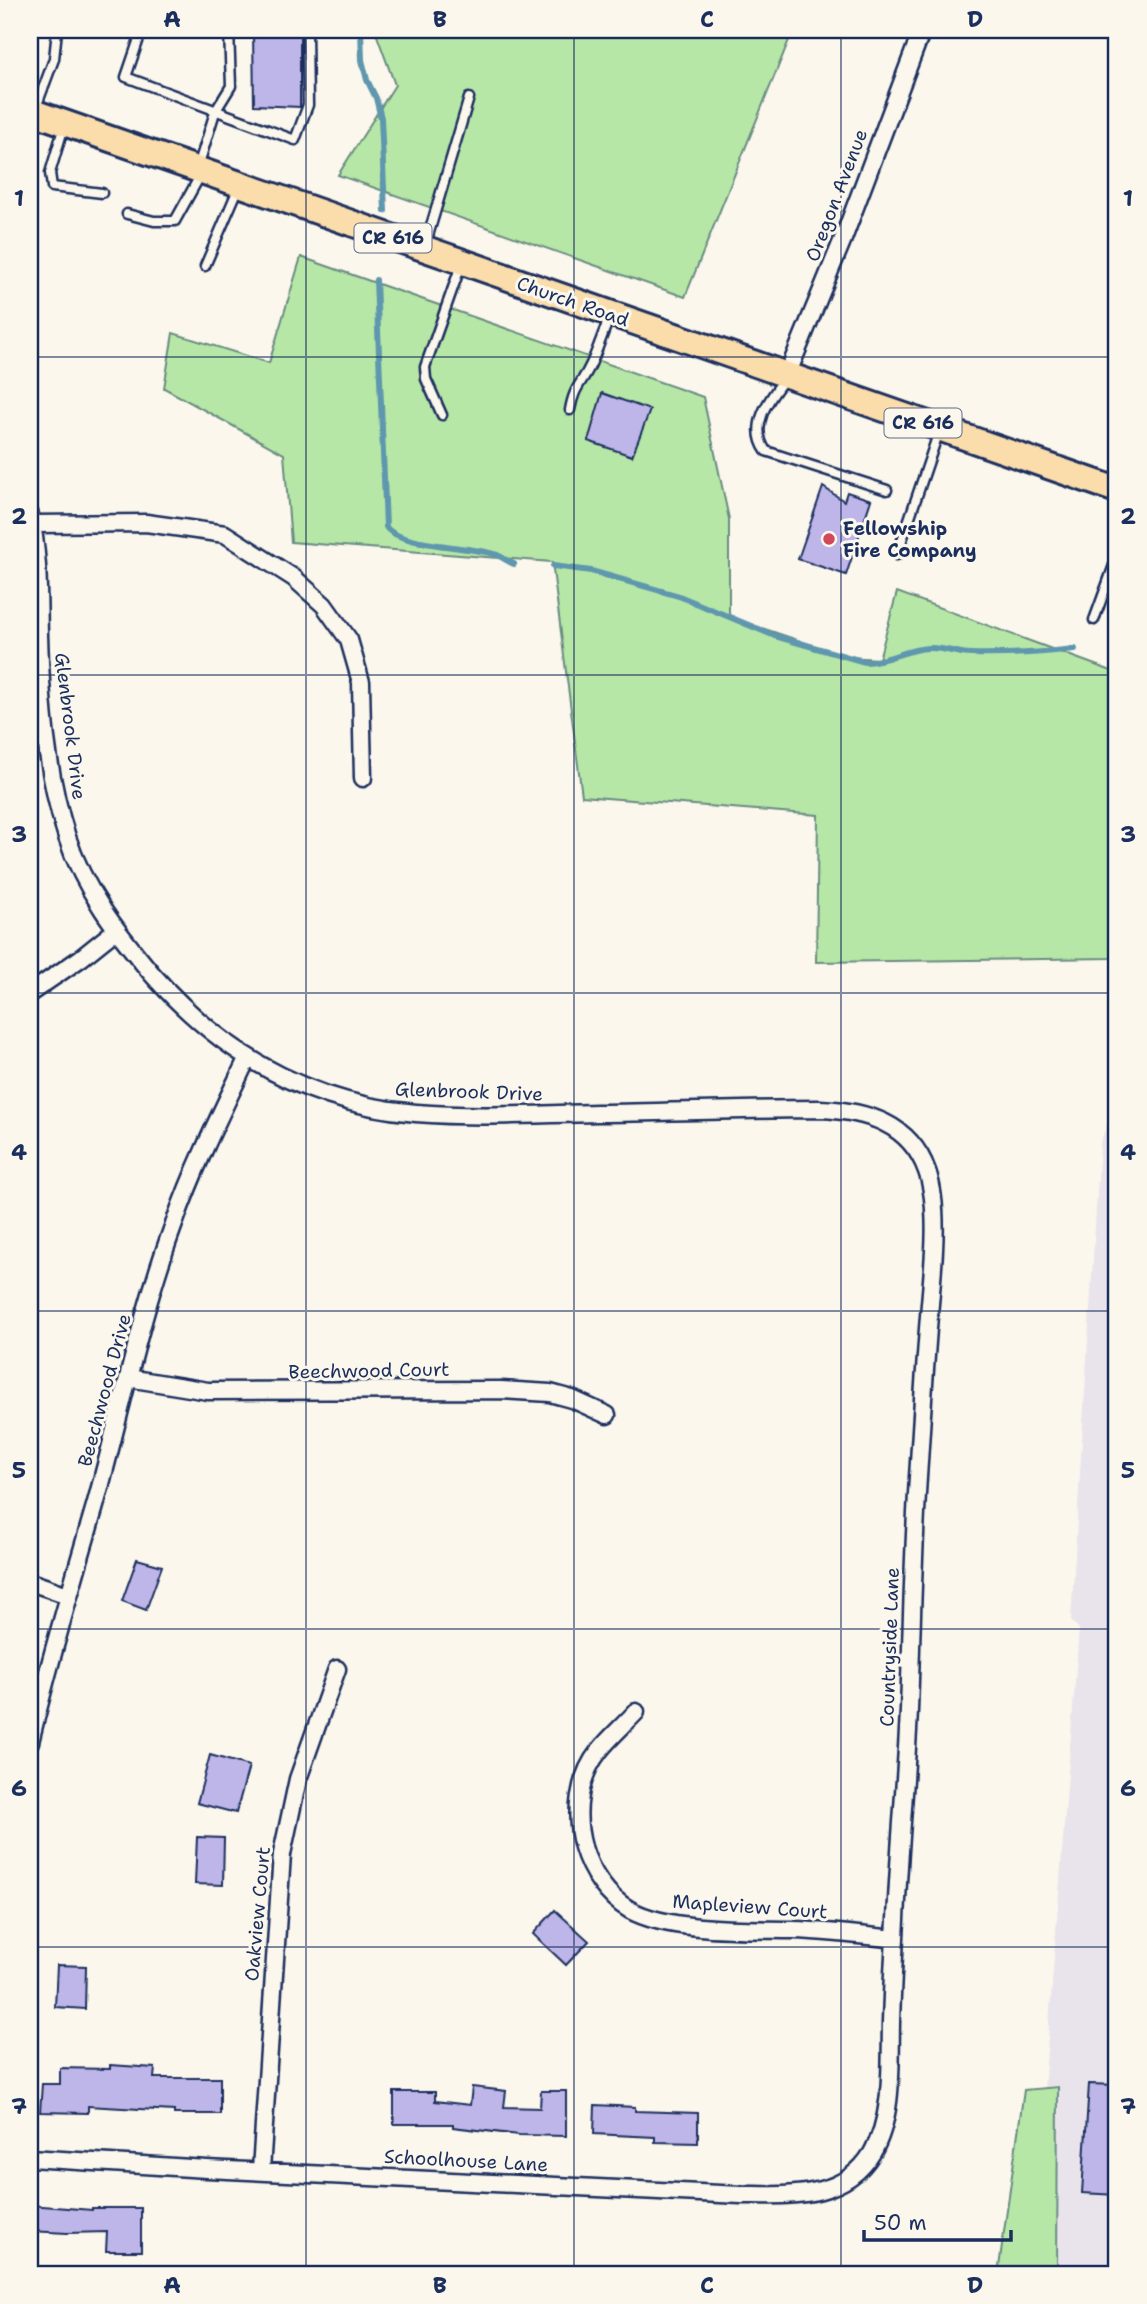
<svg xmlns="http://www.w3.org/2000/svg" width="1147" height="2304" font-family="'Shantell Sans',sans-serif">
<rect width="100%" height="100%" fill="#fbf7ec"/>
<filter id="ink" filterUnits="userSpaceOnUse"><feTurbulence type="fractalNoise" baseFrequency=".0143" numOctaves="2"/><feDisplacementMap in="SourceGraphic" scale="14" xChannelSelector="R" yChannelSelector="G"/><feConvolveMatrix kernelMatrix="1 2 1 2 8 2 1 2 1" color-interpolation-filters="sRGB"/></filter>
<g filter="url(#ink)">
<path fill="#e9e4eb" d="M1117 1099V2274H1030L1079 1629 1071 1621 1100 1143Z"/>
<path fill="#b7e7a6" stroke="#698b82" stroke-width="2" d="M375 30H793L685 297 338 175 395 85Z
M301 257 703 397 729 519V617L848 657 879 659 897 592 1117 673V922H1113L1112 958 816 962 818 815 582 796 552 562 291 542 284 454 164 388 173 333 269 363Z
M1058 2087 1057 2274H998L1024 2090Z"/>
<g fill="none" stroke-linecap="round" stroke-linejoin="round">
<path stroke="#5e97ae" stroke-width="6" d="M361 30 362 60 367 80 376 98 381 118 385 211
M376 280 386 527C399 546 469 546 494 554 501 556 507 561 514 564
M553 566 591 571 679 596 775 636 865 662C887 662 906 649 928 648 943 647 957 654 971 654 1006 655 1040 653 1075 649"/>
</g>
<path fill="#beb6e8" stroke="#1b2f5e" stroke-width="2" d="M253 30H300V107L254 105Z
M602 393 650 410 632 456 588 441Z
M823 487 844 501 847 492 871 500 846 575 798 559Z
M137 1559 162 1566 146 1610 122 1601Z
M210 1755 249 1766 236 1813 197 1803Z
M197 1837 224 1838 223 1885 195 1884Z
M555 1910 589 1941 566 1965 533 1934Z
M57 1965 86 1966 85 2009 55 2007Z
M110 2065 155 2068 154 2078H220V2114H174V2111L88 2106V2113L40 2112 42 2084H60V2068L110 2069Z
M1089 2084 1117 2085V2195L1082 2193Z
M472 2087 506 2091 504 2107 540 2108 541 2091H566V2136L519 2135 453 2127V2124H394V2092H435V2101L470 2105Z
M595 2105 635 2107V2111L698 2113V2143L655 2142V2137L594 2134Z
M30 2205 92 2210V2208H141V2251H106L107 2232 67 2233 30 2231Z"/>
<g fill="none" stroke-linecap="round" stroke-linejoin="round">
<g stroke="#1b2f5e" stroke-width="13">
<path id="lane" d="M142 30 126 77 295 140 308 105 307 30
M35 110 54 59 57 30
M64 126 50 173 52 187 102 193
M198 167 215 112 231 86 229 30
M127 214 154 221H175L201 174
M425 246 469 98
M205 266 239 187
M785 378C770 398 748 425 766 451L887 490
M570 410C574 386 582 384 591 364 598 349 603 332 610 317
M442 415 426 379 425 367 461 265
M897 555 939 431
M1094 620 1117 557"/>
</g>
<g stroke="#1b2f5e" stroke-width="21">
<path id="street" d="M787 375 843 239 922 30
M30 515C39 554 38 595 39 635 41 702 46 773 67 837 84 890 117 932 152 974 222 1054 309 1104 416 1113 477 1118 537 1114 597 1113 671 1112 745 1109 820 1109 866 1111 910 1123 927 1171 941 1210 932 1275 929 1316 925 1365 922 1414 919 1462 913 1545 912 1628 909 1710 906 1780 899 1850 896 1920 894 1954 892 1988 891 2022 890 2063 894 2116 872 2153 844 2200 789 2195 741 2195L207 2169 30 2158
M32 524 146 523 225 534 294 578 324 605 349 640 361 682 363 778
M30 993 81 958 116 930
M128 1378 208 1391 501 1390 550 1393 572 1399 607 1415
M30 1582 68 1595
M636 1712C624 1725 610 1737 599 1751 578 1777 574 1815 583 1847 590 1871 607 1897 630 1910 670 1932 748 1929 793 1930 827 1931 861 1935 895 1939
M30 1742C49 1662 72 1585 95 1506 121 1412 140 1316 174 1224 194 1167 221 1113 247 1059
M261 2170 282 1854 298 1779 337 1669"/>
</g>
<g stroke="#1b2f5e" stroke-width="30">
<path id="primary" d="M30 111 1117 490"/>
</g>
<use href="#lane" stroke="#fbf7ec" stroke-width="8"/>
<use href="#street" stroke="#fbf7ec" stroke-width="16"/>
<use href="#primary" stroke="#fbddab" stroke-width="24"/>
</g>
</g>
<path fill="none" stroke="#1b2f5e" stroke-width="2" stroke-opacity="0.55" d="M306 30V2274M574 30V2274M841 30V2274M30 357H1117M30 675H1117M30 993H1117M30 1311H1117M30 1629H1117M30 1947H1117"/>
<circle fill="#d1495b" stroke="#fbf7ec" stroke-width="2.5" cx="829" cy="539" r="7"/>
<g text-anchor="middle" stroke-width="6" stroke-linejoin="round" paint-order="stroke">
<g fill="#fbf7ec" stroke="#5e6b89" stroke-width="2">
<rect x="354.5" y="223.5" width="77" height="29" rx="5"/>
<rect x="884.5" y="408.5" width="77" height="29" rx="5"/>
</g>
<g font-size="18" font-weight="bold" fill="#1b2f5e">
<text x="393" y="244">CR 616</text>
<text x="923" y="429">CR 616</text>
</g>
<g font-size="19" fill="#1b2f5e" stroke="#fbf7ec">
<text transform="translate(836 195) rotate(-69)" y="7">Oregon Avenue</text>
<text transform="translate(573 301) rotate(19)" y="7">Church Road</text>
<text transform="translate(71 726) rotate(83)" y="7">Glenbrook Drive</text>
<text transform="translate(469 1091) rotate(2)" y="7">Glenbrook Drive</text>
<text transform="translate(369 1370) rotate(-1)" y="7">Beechwood Court</text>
<text transform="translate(104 1390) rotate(-75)" y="7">Beechwood Drive</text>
<text transform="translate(889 1647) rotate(-88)" y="7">Countryside Lane</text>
<text transform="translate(750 1906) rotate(4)" y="7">Mapleview Court</text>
<text transform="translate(257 1914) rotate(-85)" y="7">Oakview Court</text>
<text transform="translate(466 2160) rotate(3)" y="7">Schoolhouse Lane</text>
</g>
<g font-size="19" font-weight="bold" fill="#1b2f5e" stroke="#fbf7ec" text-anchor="start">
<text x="843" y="535">Fellowship<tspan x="843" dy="22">Fire Company</tspan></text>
</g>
</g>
<rect width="1147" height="2304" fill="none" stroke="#fbf7ec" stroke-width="77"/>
<path d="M864 2230v10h147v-10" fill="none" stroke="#1b2f5e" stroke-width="3.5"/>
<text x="874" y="2230" font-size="21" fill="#1b2f5e" stroke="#fbf7ec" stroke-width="5" paint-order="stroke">50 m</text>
<rect x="38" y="38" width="1070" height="2228" fill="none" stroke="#1b2f5e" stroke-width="2.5"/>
<g font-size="23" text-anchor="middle" font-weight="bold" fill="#1b2f5e">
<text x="172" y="27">A</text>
<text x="440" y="27">B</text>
<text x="707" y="27">C</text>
<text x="975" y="27">D</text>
<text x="19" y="206">1</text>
<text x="1128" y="206">1</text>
<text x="19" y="524">2</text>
<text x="1128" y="524">2</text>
<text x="19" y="842">3</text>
<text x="1128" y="842">3</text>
<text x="19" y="1160">4</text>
<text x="1128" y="1160">4</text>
<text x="19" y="1478">5</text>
<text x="1128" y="1478">5</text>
<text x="19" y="1796">6</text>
<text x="1128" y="1796">6</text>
<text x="19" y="2114">7</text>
<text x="1128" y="2114">7</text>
<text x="172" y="2293">A</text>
<text x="440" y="2293">B</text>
<text x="707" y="2293">C</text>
<text x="975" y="2293">D</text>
</g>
</svg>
